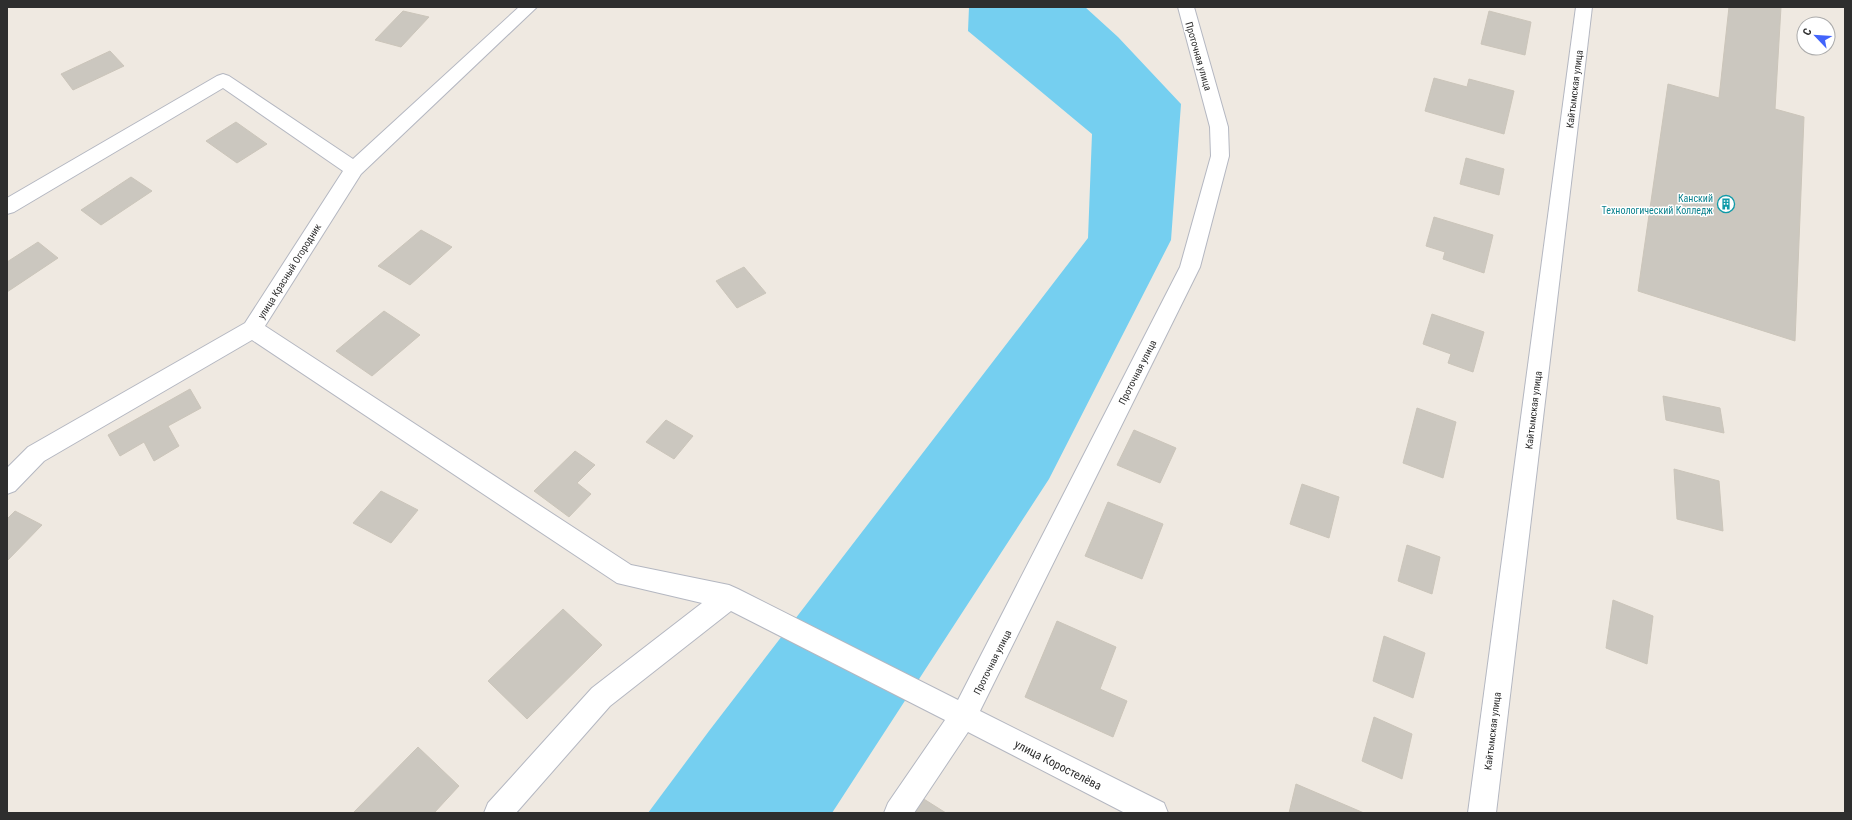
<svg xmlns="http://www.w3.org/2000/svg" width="1852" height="820" font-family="'Roboto Condensed',sans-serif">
<rect width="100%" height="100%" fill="#efe9e1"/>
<path fill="#75cff0" d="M969 7H1085L1118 37 1181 104 1171 240 1049 479 832 813H648L709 731 1088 238 1092 134 968 31Z"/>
<path fill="#cbc7bf" stroke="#cbc5ba" d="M1729 7H1781L1775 109 1804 117 1795 341 1638 291 1668 84 1719 98Z
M403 11 429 17 401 47 375 40Z
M1489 11 1531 22 1525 55 1481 44Z
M110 51 124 66 73 90 61 74Z
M1434 78 1467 87 1469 79 1514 91 1504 134 1425 111Z
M236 122 267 144 237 163 206 141Z
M1466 158 1504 169 1499 195 1460 184Z
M131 177 152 191 101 225 81 210Z
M1434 217 1493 235 1484 273 1443 259 1445 252 1426 246Z
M421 230 452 247 410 285 378 266Z
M38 242 58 258 7 292V262Z
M744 267 766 293 737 308 716 281Z
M384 311 420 335 372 376 336 351Z
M1432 314 1484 332 1473 372 1448 363 1451 354 1423 344Z
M190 389 201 408 168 426 179 446 154 461 144 442 120 456 108 435Z
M1663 396 1720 408 1724 433 1666 420Z
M1417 408 1456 422 1443 478 1403 463Z
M666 420 693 436 674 459 646 442Z
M1134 430 1176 448 1160 483 1117 465Z
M575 451 595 465 577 483 591 494 569 517 534 491Z
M1674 469 1719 481 1723 531 1677 519Z
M1302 484 1339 497 1329 538 1290 524Z
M381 491 418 510 391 543 353 523Z
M1108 502 1163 524 1142 579 1085 556Z
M15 511 42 525 7 561V519Z
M1407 545 1440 557 1432 594 1398 581Z
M1613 600 1653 616 1647 664 1606 648Z
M563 609 602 645 527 719 488 681Z
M1057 621 1116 647 1100 689 1127 701 1113 737 1025 697Z
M1384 636 1425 653 1413 698 1373 681Z
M1374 717 1412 734 1402 779 1362 761Z
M418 747 459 786 434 813H353Z
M1296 784 1364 813H1289Z
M919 796 946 813H908Z"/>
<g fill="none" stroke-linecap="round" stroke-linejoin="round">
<g stroke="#b4b7c1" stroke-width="2">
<path id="street" d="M519 7H537L361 174 265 326 631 565 729 585 738 589 958 700 1180 267 1211 156 1210 127 1178 7H1194L1228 127 1229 156 1200 267 980 711 1164 803 1168 813H1125L968 732 914 813H884L888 803 945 720 731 611 610 706 516 813H484L488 803 592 688 702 603 617 583 252 340 44 461 15 491 7 494V468L28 447 245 323 343 171 223 88 14 212 7 214V198L217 76 223 74 229 76 353 159Z"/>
</g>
<g stroke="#b4b7c1" stroke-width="2">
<path id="secondary" d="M1576 7H1592L1496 813H1468Z"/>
</g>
<use href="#street" fill="#fff" fill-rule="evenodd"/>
<use href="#secondary" fill="#fff" fill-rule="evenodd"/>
</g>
<defs>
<g id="building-ring" transform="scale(0.9)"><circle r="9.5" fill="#fff" stroke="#0f9aa8" stroke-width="1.5"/><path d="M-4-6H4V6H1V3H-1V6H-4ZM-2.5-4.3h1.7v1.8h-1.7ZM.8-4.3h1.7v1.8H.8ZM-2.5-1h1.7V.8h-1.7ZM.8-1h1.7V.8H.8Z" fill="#0f9aa8"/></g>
</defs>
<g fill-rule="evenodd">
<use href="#building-ring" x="1726" y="204"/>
</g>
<g text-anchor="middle" stroke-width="3" stroke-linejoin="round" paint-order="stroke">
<g font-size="10" fill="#2e2e2e" stroke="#fff">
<text transform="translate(1199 56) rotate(74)" y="4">Проточная улица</text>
<text transform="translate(1574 89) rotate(-83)" y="4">Кайтымская улица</text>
<text transform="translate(289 271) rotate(-58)" y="4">улица Красный Огородник</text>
<text transform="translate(1137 372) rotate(-63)" y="4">Проточная улица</text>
<text transform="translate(1533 410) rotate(-83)" y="4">Кайтымская улица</text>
<text transform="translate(992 662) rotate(-63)" y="4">Проточная улица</text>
<text transform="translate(1492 731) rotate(-83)" y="4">Кайтымская улица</text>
</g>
<g font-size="10" fill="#0d838f" stroke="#fff" text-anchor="end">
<text x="1713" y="202">Канский<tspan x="1713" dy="12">Технологический Колледж</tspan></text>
</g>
<g font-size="12" fill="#2e2e2e" stroke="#fff">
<text transform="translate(1058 765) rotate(27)" y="4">улица Коростелёва</text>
</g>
</g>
<rect width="1852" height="820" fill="none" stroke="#2e2e2e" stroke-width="16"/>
<g transform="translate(1816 36) rotate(295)"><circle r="19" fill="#ffffff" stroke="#ababab"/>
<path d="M0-3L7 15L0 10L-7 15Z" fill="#4264fb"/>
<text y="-6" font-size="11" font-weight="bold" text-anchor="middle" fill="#2e2e2e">С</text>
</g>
</svg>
